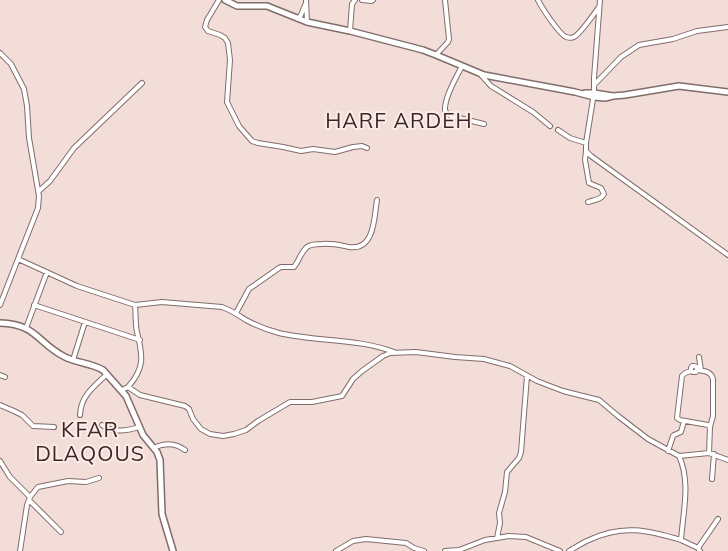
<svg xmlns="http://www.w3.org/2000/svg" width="728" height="551" font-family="Mulish,sans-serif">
<rect width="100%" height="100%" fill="#f3ddd9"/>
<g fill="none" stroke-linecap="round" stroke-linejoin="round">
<g stroke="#806d69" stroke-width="6">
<path id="minor" d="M219 0 207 20 205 27 208 31 220 35 225 38 228 43 230 60 227 102 239 126 252 141 258 143 283 147 301 151 313 149 335 152 353 147 362 146 367 148
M306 0 307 22
M362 0 371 1 373 0
M538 0C542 8 559 34 566 37 569 38 572 38 574 37 581 33 594 14 599 7
M600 0 594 78V93L586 143V151L591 156 728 255
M298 19 301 15 305 5
M350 31 352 4 355 0
M0 53 11 64 24 89 27 106 29 138 39 196 38 208 18 259
M436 55 448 42 449 39 445 0
M462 66C456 78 444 98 445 111L451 116 484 124
M481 75 491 86 533 112 550 126
M594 85 621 57 639 45 673 39 697 31 728 27
M558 130 570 138 586 143
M586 151 585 160 589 183 601 188 604 194C601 200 594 200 588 202
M39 191 50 181 74 148 142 83
M0 305 18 259 77 286 135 305 162 302 222 307C231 310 238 315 246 320 257 326 267 330 279 333 317 342 357 338 394 352
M34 305 140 340
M236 313 249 289 279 268 281 267H294C299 261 301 252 307 247 311 244 317 244 322 244 332 243 339 245 349 247 375 251 374 217 377 200
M26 328 47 272
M699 357 701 370
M73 360 85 322
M697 370 696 372H693L691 371V368L692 366H694L697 367V370C704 371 711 371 713 379V416L710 427 709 453
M691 371 685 373 682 376 677 418 680 420 708 425 710 427
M0 375 5 377
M128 387C145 368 143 356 137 332 135 323 136 314 135 305
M122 390 128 387 140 395 185 406 189 409 193 419 201 429 210 434 223 436 234 434 246 430 258 421 290 402H312L342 396 353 379 362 371 383 356 390 353 416 352 455 357 484 359 510 366 537 381 563 391 599 400 618 416 648 439 679 456 709 453 728 460
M0 405 14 411 22 415 33 426 54 427
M80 415C81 395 94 387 107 374
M102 425C113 433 127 431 139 427
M154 448C164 443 175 443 185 450
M668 451 673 436 674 435 681 432 684 421
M679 456C691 482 683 512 681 540L698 548 700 551
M0 461 10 477 30 497
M712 479 714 454
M29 500 61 532
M497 538 500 523 499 513 505 492 507 472 519 458 521 452 527 376
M698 548 718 519
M20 551 27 505 30 497 38 487 68 481 86 482 99 478
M336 551 353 541 366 539 406 543 414 548 424 551
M445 551 459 550 485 540 509 536 526 537 560 551
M569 551C576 547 582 543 589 540 622 524 648 530 681 540"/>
</g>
<g stroke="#806d69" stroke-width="8">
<path id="major" d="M225 0 237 6H267L307 22 350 31 423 50 436 55 484 75 575 92 594 97 605 98 613 96
M585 93H594L613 96 625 95 679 86 728 92
M0 323C37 324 37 343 65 357 77 363 91 363 103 370L126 396 143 435 157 452 160 460 162 514 173 551"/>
</g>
<use href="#minor" stroke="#fff" stroke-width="4"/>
<use href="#major" stroke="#fff" stroke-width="5"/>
</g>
<g text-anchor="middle" stroke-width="4" stroke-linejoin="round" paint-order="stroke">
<g font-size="21" letter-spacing="1" fill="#392926" stroke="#fdebe8">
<text x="399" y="128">HARF ARDEH</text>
<text x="90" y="437">KFAR<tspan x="90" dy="24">DLAQOUS</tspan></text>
</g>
</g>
</svg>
